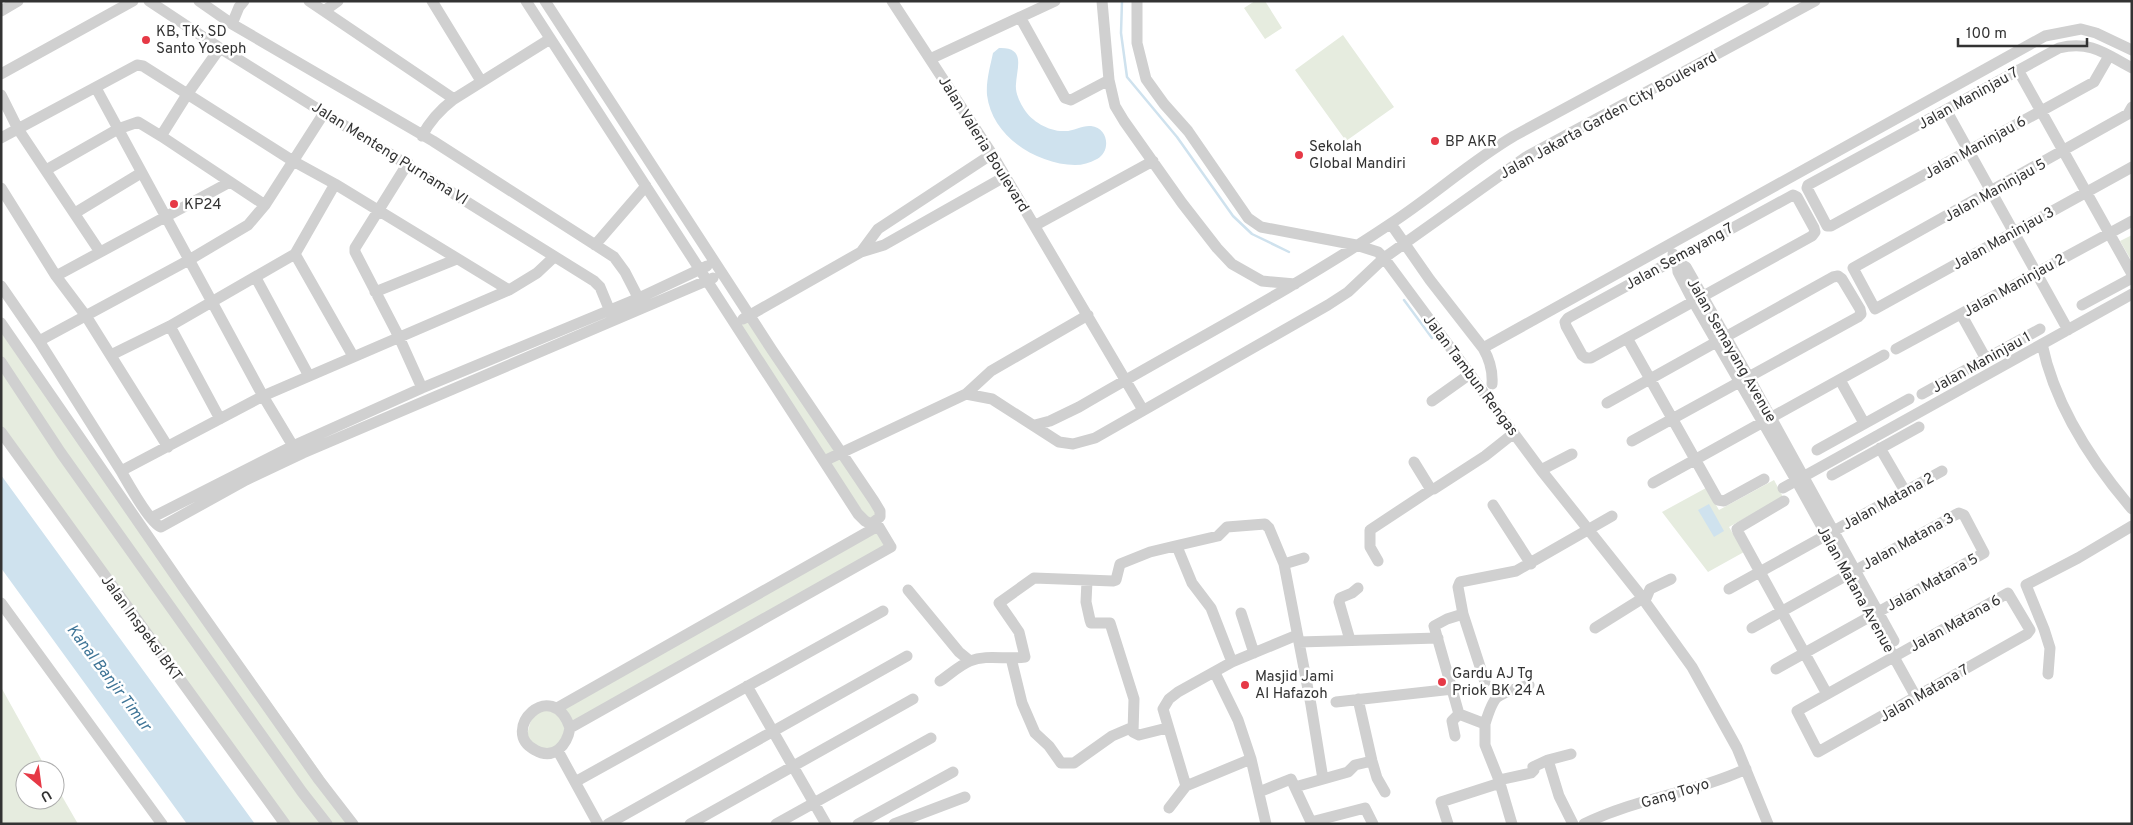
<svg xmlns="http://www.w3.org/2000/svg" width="2133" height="825" font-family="Overpass,sans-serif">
<rect width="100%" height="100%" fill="#fff"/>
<path fill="#e6ecdf" d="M1255 1H1265L1282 28 1265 39 1244 8Z
M1343 35 1394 107 1346 141 1295 70Z
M2132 235V260H2131L2120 241Z
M750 315 880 511 871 524 736 324Z
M1 323 357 824H285L1 432Z
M1774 480 1783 497 1729 527 1744 552 1708 572 1662 512 1706 488 1719 510Z
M878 526 891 547 570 728 567 741 546 753 525 742 534 709 557 708Z
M1 687 47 770H25V800H55V784L78 824H1Z"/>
<path fill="#cfe2ee" d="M999 48C1026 47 1017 67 1016 84 1015 92 1019 101 1024 109 1032 122 1050 132 1065 131 1074 131 1083 125 1091 126 1109 128 1111 152 1097 159 1089 163 1083 165 1075 165 1037 164 992 137 987 95 986 81 990 67 993 53Z
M1 475 255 824H187L1 568Z
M1709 504 1724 531 1714 537 1698 510Z"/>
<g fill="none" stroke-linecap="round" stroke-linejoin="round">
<path stroke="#cfe2ee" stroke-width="2.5" d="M1122 1 1121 33 1127 77 1177 137 1233 216 1252 234 1289 252
M1404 300 1432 338"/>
<path stroke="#d0d0d0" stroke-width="11" d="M149 1 220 48 594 281 600 287 612 316
M199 1 232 24 433 141 614 257 625 272 642 305
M309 1 454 99 550 39
M432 1 481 81
M526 1 858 514 865 521 871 524 880 517V511L874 501 772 350 545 1
M892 1 992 154 1143 410
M1102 1 1109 80 1115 106 1124 121 1182 203 1217 248 1232 264 1262 281 1295 284
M1137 1V43L1146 79 1164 104 1188 131 1248 218 1261 227 1356 245 1378 252 1384 258 1541 470 1638 592 1692 667 1737 748 1768 824
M1 11 18 1
M324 11 338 1
M1020 17 1065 98 1071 100 1109 80
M232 24 239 7 244 1
M2109 56 2094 82 1831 226H1827L1807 188 1808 185 2059 48C2090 40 2106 54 2132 68
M930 59 1055 1
M2018 70 2132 274
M1 74 133 1
M96 88 263 396 293 446
M1 95 18 129 100 252
M2132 107 2128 114 1853 268 1875 309 2132 167
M1946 110 2068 330
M161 136 188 93 220 48
M422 136C430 120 441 109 454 99
M1 138 137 65 143 66 293 161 335 184 509 290
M408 163 355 248V252L399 337 422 388
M46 170 118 129 138 122 161 136 265 205
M1 188 56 276 86 316 168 447
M1793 195 1797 197 1814 228 1815 232 1812 236 1591 358H1586L1582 355 1566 326 1565 322 1568 318Z
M75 213 141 173
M1391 224 1430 280 1483 348C1490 360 1493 370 1492 384
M1036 225 1153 161
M595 245 646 186
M861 252 878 229 992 154
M295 254 353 356
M1673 254 1677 262 1678 272 1693 301 1796 480 1916 697
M1677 262 1686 267 1748 376 1894 641
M56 276 230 182
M256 278 309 376
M1 286 39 341 121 471 263 396 509 290 537 273 554 257
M375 292 457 259
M2082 305 2132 278
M1961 314 1986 359
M743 319 861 252 884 245 1006 176
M1 323 183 587 319 780 353 824
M170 326 220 419
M1627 338 1718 500 1724 501 1764 479
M39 341 189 260 248 225 265 205 324 113
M2042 344C2055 406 2091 461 2132 509
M1483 348 2045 36 2081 29 2096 33 2132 50
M1896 349 2132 221
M111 355 170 326 295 254 335 184
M1 362 61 453 302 792 327 824
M1840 380 1864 423
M966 394 992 399 1059 442 1073 444 1095 438 1328 305 1348 292 1384 258 1526 157 1815 1
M1922 394 2040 329
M1432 401 1470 374
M1607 403 1833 277 1838 276 1842 279 1860 309 1861 314 1858 317 1632 441
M1035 425 1050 421 1079 407C1183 346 1290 291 1390 224 1433 196 1470 162 1514 136L1764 1
M1 432 285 824
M1880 448 1905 491
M1817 450 1909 399
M824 461 966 394 991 371 1088 315
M1414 462 1430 488 1434 489 1485 456 1514 433
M1541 470 1572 454
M121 471C128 483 150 523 161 527L246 480 303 453 713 278
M1832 475 1919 427
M1653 483 1884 355
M1783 488 2132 294
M1784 501 1740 527 1737 529 1738 532 1827 694
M1493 505 1531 564
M151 518 293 446 422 388 639 298 707 266
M1175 546 1218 536 1227 527 1265 524 1269 528 1284 564 1311 705 1323 779
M1378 561 1370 547V530L1432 489
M1284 564 1304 558
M1087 581 1086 602 1090 620 1091 623H1110L1134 699 1133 732 1139 735 1167 728
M1729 589 1942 471
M908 590 959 652 970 661
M2008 593 2030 630 2027 634 1818 752 1797 711Z
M1645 601 1650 589 1671 579
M1 603 162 824
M1241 613 1254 653
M1463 614 1485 682
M1595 628 1643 598
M1752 628 1955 515 1959 513 1964 515 1984 553 1776 669
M1350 640 1339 602 1340 598 1352 593 1358 588
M1299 642 1438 638
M1011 658 1022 703 1035 733 1049 746 1061 763H1074L1112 736 1133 727
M1215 673 1238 720 1251 759 1266 824
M2048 674 2050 648 2044 629 2026 585 2078 558 2132 526
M940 681C949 675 960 665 970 661 987 654 1007 660 1025 657L1019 632 999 603 1034 578 1113 581 1116 580 1120 564 1150 552 1175 546 1178 549 1192 583 1211 608 1232 662
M747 686 826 824
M1358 699 1372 761 1377 778 1385 792
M1336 702 1453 689
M557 708 878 526
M1485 724C1495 691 1497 695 1529 685
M570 728C552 675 498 731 535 750 554 761 567 745 570 728L891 547 876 522
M1455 736 1452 721 1459 714
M558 751 598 824
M1571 754 1548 760 1559 796 1573 824
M1251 759 1186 786 1163 709 1169 699 1178 692 1232 662 1297 635
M1499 780 1531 773 1534 770 1533 767 1548 760
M575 782 883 611
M1295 787 1348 772 1355 765 1372 761
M1259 792 1291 779 1311 822 1365 808 1373 824
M1169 808 1186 786
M608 824 907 656
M690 824 913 699
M776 824 931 738
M858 824 953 772
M894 824 965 797
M1448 824 1441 802 1500 783
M1512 824 1499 780 1485 745V724L1459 714 1434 626 1447 619 1463 614 1458 587 1460 582 1516 571 1612 516
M1584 824C1636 798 1694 793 1746 769"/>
</g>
<g fill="#e63946" stroke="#fff" stroke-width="2">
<circle cx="146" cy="40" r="5"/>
<circle cx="1435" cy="141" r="5"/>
<circle cx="1299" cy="155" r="5"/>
<circle cx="174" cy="204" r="5"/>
<circle cx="1442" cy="682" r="5"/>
<circle cx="1245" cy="685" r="5"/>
</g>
<g text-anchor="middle" stroke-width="5" stroke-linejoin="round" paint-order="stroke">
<g font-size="15" fill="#333" stroke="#fff" text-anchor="start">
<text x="156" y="36">KB, TK, SD<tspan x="156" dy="17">Santo Yoseph</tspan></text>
<text x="1445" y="146">BP AKR</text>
<text x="1309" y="151">Sekolah<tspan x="1309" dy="17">Global Mandiri</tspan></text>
<text x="184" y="209">KP24</text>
<text x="1452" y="678">Gardu AJ Tg<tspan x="1452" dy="17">Priok BK 24 A</tspan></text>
<text x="1255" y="681">Masjid Jami<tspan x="1255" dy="17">Al Hafazoh</tspan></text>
</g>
<g font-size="15" fill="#333" stroke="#fff">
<text transform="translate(1968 98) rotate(-29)" y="5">Jalan Maninjau 7</text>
<text transform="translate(1608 115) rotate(-29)" y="5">Jalan Jakarta Garden City Boulevard</text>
<text transform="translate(984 144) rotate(58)" y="5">Jalan Valeria Boulevard</text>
<text transform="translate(1975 147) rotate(-29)" y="5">Jalan Maninjau 6</text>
<text transform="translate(390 153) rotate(32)" y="5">Jalan Menteng Purnama VI</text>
<text transform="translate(1995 190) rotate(-29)" y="5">Jalan Maninjau 5</text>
<text transform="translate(2003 238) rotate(-29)" y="5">Jalan Maninjau 3</text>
<text transform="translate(1679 256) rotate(-29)" y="5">Jalan Semayang 7</text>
<text transform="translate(2014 285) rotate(-29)" y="5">Jalan Maninjau 2</text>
<text transform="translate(1732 350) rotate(60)" y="5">Jalan Semayang Avenue</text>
<text transform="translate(1981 362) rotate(-29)" y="5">Jalan Maninjau 1</text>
<text transform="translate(1471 375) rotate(53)" y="5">Jalan Tambun Rengas</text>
<text transform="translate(1888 501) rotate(-29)" y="5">Jalan Matana 2</text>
<text transform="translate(1908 541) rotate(-29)" y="5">Jalan Matana 3</text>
<text transform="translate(1932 582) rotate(-29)" y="5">Jalan Matana 5</text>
<text transform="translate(1856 589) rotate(61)" y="5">Jalan Matana Avenue</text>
<text transform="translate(1955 623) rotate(-29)" y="5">Jalan Matana 6</text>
<text transform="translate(142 628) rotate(54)" y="5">Jalan Inspeksi BKT</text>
<text transform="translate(1924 693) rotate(-30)" y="5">Jalan Matana 7</text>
<text transform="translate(1675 793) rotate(-17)" y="5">Gang Toyo</text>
</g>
<g font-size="16" font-style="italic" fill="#3f7597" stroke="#fff">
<text transform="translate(110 677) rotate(53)" y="6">Kanal Banjir Timur</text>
</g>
</g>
<rect width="2133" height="825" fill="none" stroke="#333333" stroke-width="5"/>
<g transform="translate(40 785) rotate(151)"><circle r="24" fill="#ffffff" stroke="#adadad"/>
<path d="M0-4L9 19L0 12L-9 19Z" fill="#e63946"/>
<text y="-8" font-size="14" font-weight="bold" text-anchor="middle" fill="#333333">U</text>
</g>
<path d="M1958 38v8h129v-8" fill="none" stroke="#333333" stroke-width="2.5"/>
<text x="1966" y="38" font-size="15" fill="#333333" stroke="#ffffff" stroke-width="4" paint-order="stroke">100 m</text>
</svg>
